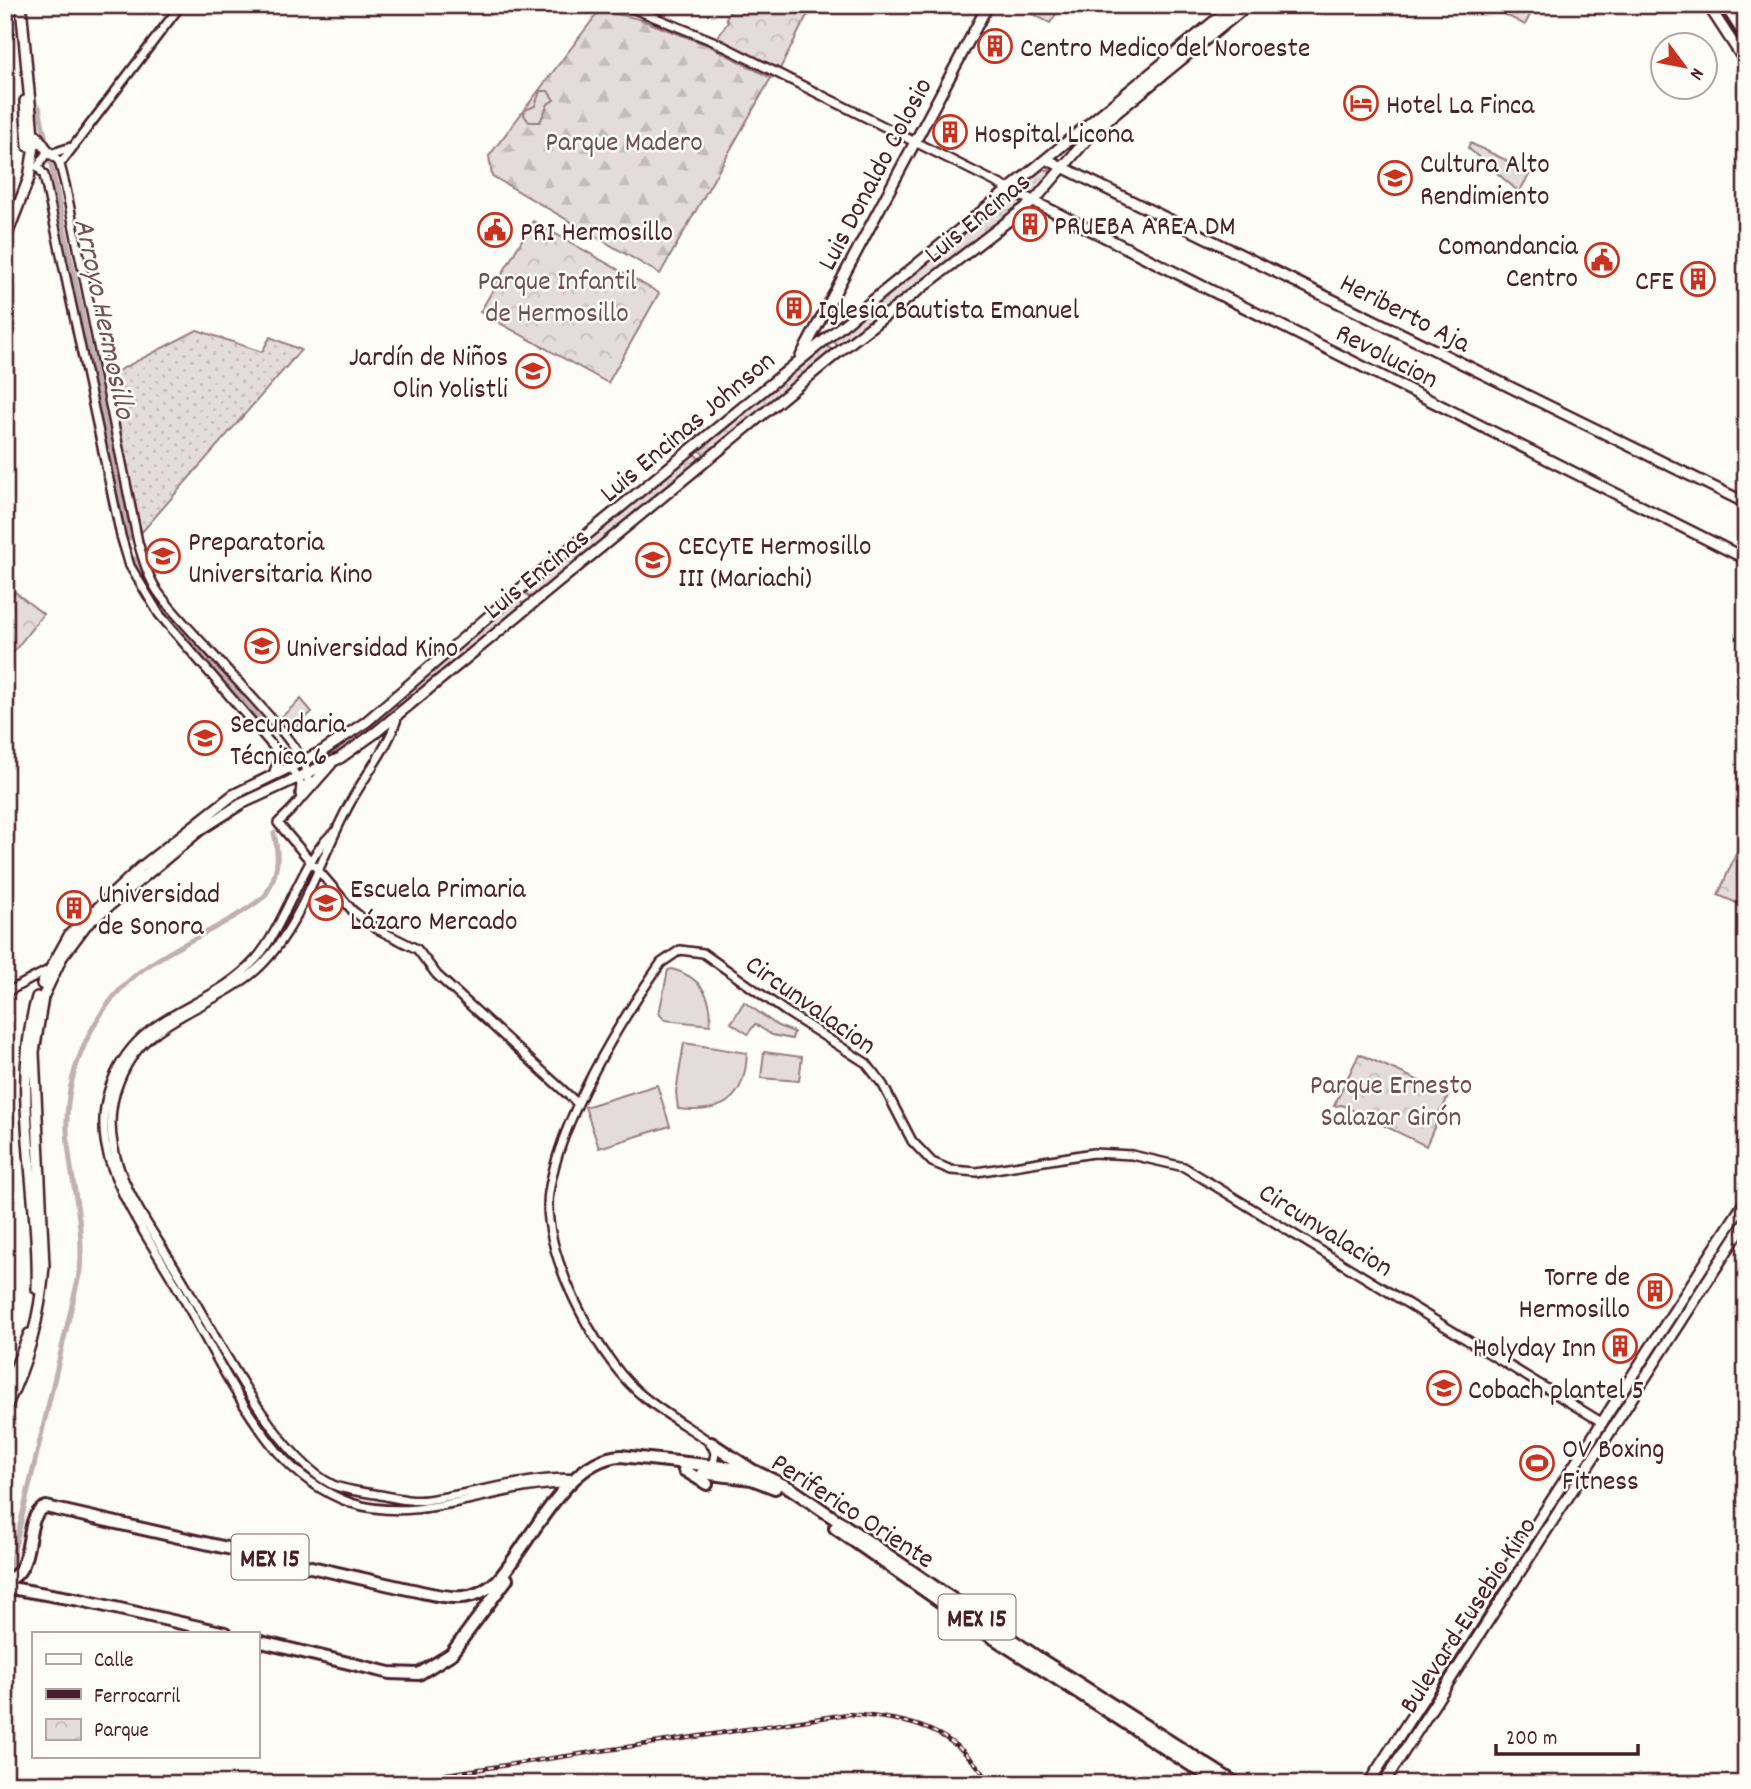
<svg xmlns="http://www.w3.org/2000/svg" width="1751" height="1789" font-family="Dekko,sans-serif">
<defs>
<pattern id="forest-firs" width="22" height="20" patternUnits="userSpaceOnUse" patternTransform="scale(1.75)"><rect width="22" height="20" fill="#e3dcda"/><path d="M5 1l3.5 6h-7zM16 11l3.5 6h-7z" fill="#c4bcbb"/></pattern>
<pattern id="park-crowns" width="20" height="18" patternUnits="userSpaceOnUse" patternTransform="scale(1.75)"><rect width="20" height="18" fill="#e3dcda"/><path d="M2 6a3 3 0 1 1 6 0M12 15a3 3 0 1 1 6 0" fill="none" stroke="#c4bcbb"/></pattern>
<pattern id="garden-dots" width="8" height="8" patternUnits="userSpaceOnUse" patternTransform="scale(1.75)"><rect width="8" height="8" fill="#e3dcda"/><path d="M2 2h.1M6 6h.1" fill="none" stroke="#c4bcbb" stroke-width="1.8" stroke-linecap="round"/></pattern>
</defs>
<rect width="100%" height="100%" fill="#fdfcf7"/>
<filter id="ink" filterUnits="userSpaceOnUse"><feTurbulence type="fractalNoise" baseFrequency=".0143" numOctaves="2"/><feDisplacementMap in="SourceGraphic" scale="14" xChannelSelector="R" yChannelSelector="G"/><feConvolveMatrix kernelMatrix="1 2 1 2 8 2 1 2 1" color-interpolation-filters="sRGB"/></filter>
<g filter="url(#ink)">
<path fill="url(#forest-firs)" stroke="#967e82" stroke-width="2" d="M600 10 639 19 708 45 771 78 660 274 492 176 489 156Z"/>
<path fill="url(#park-crowns)" stroke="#967e82" stroke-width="2" d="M733 5H793L814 12 806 17 780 69 717 38 728 22 726 18Z
M1015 5H1062L1050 23Z
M1487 5H1535L1525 25Z
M1470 143 1531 172 1519 192 1468 148Z
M1039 168 1056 172 1033 197 1020 189V183Z
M1008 193 1026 203 840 346 830 340Z
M533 221 659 293 608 383 480 312Z
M825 345 835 351 705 456 698 449Z
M693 453 701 460 531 599 524 591Z
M15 592 43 614 5 663V605Z
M518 598 524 605 347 750 321 763Z
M1746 831V907L1718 895Z
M1359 1054 1449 1094 1426 1146 1342 1105 1334 1106Z"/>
<path fill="url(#garden-dots)" stroke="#967e82" stroke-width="2" d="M197 330 262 352 270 337 301 350 141 533 108 376Z"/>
<path fill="#e3dcda" stroke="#967e82" stroke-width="2" d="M540 91H548L554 100 548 104 540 122H529L524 115 525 110 535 106Z
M301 699 312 712 289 733 277 721Z
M672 969C699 976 714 997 710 1025L665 1020 659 1014 668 970Z
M744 1002 778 1026 794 1032 792 1039 772 1035 755 1024 748 1034 731 1023Z
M684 1043 747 1053C745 1100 724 1114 678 1109L676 1092Z
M764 1052 802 1057 799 1081 761 1078Z
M657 1085 670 1126 599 1148 585 1107Z"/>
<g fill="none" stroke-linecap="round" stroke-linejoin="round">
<path stroke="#c0b1b1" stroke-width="5" d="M39 107 129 538
M135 559 157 601 270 731
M7 1580 80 1271C85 1217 69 1180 67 1129 65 1071 95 1005 142 970 180 942 227 926 265 896 278 874 280 858 274 833"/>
<g stroke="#4a1f2b" stroke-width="12">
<path id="minor" d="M624 5 713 41 1009 189
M50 154 74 146
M51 154 59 161 65 184 138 542C143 559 148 577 158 592 183 629 305 742 308 775 310 795 290 811 278 823L352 910 375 928 417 949 437 975 577 1103
M45 155 38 167 44 175 121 536 130 566 159 614 290 766 301 784 300 794
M60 164 181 5
M398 715C390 746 364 776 349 805 321 856 299 933 255 971 225 997 185 1009 154 1034 138 1046 126 1064 119 1082 89 1156 150 1224 185 1284 217 1339 277 1458 333 1485 347 1491 365 1492 380 1495 396 1498 411 1502 427 1500 467 1495 540 1474 576 1479
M335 832C305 852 285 927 256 959 207 1014 133 1009 108 1093 102 1115 103 1140 110 1162 125 1208 155 1248 179 1290 207 1340 240 1407 277 1451 296 1474 323 1493 351 1503 425 1526 495 1483 569 1484
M5 993 52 968
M712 1470 715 1453 711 1443C687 1426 659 1411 637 1391 595 1353 540 1249 549 1192 560 1119 619 1023 661 963L680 950 703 953 785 1011 866 1063 883 1085 912 1141 932 1162 951 1170 977 1172 1093 1153 1132 1155 1184 1167 1603 1423"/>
</g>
<g stroke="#4a1f2b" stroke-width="14">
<path id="major" d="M1708 5 1746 63
M1725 5 1746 38
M25 101 28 146
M36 135 50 154
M1046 159 1746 503
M1009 189 1746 559
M5 240 29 178 34 146 21 5
M801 356 988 5
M275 772 281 754
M302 797 331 764
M42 984 70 934 140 868 233 795 321 752 366 722 518 591 1234 5
M37 997C10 1091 40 1193 37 1289
M5 1394 29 1334
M5 1409C28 1362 40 1319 44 1266L34 1052 43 997 62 957 86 925 200 830 241 804 340 758 375 733 841 350 1034 201 1094 131 1248 5
M1368 1784 1746 1200
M1383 1784 1746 1221"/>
</g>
<g stroke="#4a1f2b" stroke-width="16">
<path id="highway" d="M711 1443 752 1470
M684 1470 707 1484
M702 1473 752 1479 775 1488
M835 1528 978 1628 1220 1784
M5 1581C39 1571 20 1516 46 1507L408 1589C442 1596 470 1607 498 1580 531 1542 567 1458 621 1456L752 1470 790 1488 1040 1659 1237 1784
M5 1587 80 1600 225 1633
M257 1641 390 1673 419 1674 451 1654 507 1579"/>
</g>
<use href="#minor" stroke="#fdfcf7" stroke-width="7"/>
<use href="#major" stroke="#fdfcf7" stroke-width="9"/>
<use href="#highway" stroke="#fdfcf7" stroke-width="10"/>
<g stroke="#4a1f2b" stroke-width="4.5">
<path id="rail" d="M380 1784 848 1714C911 1719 953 1727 991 1784"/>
</g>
<use href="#rail" stroke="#fdfcf7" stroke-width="2" stroke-dasharray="5" stroke-linecap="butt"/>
</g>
</g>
<defs>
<g id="building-ring" transform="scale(1.75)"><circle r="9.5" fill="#fdfcf7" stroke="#c8321e" stroke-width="1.5"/><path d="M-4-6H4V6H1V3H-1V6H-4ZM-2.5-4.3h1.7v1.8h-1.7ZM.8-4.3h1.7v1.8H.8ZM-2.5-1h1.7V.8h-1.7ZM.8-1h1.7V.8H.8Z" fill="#c8321e"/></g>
<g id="hotel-ring" transform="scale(1.75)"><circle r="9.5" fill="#fdfcf7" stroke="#c8321e" stroke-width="1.5"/><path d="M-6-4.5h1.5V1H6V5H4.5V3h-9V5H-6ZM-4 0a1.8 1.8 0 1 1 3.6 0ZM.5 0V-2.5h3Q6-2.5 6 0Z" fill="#c8321e"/></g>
<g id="university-ring" transform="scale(1.75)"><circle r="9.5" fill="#fdfcf7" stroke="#c8321e" stroke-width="1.5"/><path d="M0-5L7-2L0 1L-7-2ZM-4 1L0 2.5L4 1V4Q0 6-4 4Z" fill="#c8321e"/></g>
<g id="civic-ring" transform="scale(1.75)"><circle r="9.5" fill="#fdfcf7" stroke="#c8321e" stroke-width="1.5"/><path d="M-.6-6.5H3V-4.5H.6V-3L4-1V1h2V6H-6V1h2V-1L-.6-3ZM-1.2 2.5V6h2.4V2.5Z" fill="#c8321e"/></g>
<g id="school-ring" transform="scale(1.75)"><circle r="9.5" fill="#fdfcf7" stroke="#c8321e" stroke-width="1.5"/><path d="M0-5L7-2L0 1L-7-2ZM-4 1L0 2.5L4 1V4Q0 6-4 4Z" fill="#c8321e"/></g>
<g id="stadium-ring" transform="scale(1.75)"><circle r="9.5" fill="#fdfcf7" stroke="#c8321e" stroke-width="1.5"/><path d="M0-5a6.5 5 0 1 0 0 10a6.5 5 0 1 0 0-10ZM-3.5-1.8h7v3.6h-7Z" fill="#c8321e"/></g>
</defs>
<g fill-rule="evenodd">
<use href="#building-ring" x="995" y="46"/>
<use href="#hotel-ring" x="1361" y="103"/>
<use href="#building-ring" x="950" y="132"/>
<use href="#university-ring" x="1395" y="178"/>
<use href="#building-ring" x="1030" y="224"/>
<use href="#civic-ring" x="495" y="230"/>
<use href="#civic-ring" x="1602" y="260"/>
<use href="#building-ring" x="1698" y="279"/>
<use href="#building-ring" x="794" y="308"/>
<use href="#school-ring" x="533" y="371"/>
<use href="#school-ring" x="163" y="556"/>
<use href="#school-ring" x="653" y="560"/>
<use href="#university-ring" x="262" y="646"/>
<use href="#school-ring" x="205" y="738"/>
<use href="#school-ring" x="326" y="903"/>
<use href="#building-ring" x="74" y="908"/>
<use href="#building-ring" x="1655" y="1291"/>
<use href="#building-ring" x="1620" y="1346"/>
<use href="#school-ring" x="1444" y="1388"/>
<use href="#stadium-ring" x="1537" y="1463"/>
</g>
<g text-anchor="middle" stroke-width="5" stroke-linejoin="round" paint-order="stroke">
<g fill="#fdfcf7" stroke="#806168" stroke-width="2">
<rect x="231.5" y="1534.5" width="77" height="45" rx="5"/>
<rect x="938.5" y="1594.5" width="77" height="45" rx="5"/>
</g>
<g font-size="26" font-weight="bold" fill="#4a1f2b">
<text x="270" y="1566">MEX 15</text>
<text x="977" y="1626">MEX 15</text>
</g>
<g font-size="28" fill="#4a1f2b" stroke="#fdfcf7" text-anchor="start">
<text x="1020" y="56">Centro Medico del Noroeste</text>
<text x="1386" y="113">Hotel La Finca</text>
<text x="974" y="142">Hospital Licona</text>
<text x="1420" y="172">Cultura Alto<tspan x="1420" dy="32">Rendimiento</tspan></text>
<text x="1054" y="234">PRUEBA AREA DM</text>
<text x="520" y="240">PRI Hermosillo</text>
<text x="1578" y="254" text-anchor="end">Comandancia<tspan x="1578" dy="32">Centro</tspan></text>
<text x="1674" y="289" text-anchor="end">CFE</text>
<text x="818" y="318">Iglesia Bautista Emanuel</text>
<text x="508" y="365" text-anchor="end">Jardín de Niños<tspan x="508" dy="32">Olin Yolistli</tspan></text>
<text x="188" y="550">Preparatoria<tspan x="188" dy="32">Universitaria Kino</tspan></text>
<text x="678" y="554">CECyTE Hermosillo<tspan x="678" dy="32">III (Mariachi)</tspan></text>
<text x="286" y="656">Universidad Kino</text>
<text x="230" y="732">Secundaria<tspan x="230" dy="32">Técnica 6</tspan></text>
<text x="350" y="897">Escuela Primaria<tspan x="350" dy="32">Lázaro Mercado</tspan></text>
<text x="98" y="902">Universidad<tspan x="98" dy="32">de Sonora</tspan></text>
<text x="1630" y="1285" text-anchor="end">Torre de<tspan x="1630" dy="32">Hermosillo</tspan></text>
<text x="1596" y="1356" text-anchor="end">Holyday Inn</text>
<text x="1468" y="1398">Cobach plantel 5</text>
<text x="1562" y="1457">OV Boxing<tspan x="1562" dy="32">Fitness</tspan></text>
</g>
<g font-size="28" fill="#704e57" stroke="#fdfcf7">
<text x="624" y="150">Parque Madero</text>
<text x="557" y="289">Parque Infantil<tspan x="557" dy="32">de Hermosillo</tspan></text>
<text x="1391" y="1093">Parque Ernesto<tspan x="1391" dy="32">Salazar Girón</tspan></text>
</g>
<g font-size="28" fill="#4a1f2b" stroke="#fdfcf7">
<text transform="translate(873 173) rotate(-62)" y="10">Luis Donaldo Colosio</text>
<text transform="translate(976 216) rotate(-39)" y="10">Luis Encinas</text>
<text transform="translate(1406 311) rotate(27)" y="10">Heriberto Aja</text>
<text transform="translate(1388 354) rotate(27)" y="10">Revolucion</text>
<text transform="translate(686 425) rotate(-40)" y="10">Luis Encinas Johnson</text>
<text transform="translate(535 572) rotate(-39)" y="10">Luis Encinas</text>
<text transform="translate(812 1003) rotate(35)" y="10">Circunvalacion</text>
<text transform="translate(1327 1228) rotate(32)" y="10">Circunvalacion</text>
<text transform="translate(854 1509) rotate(33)" y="10">Periferico Oriente</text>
<text transform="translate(1466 1614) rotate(-57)" y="10">Bulevard Eusebio Kino</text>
</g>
<g font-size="30" font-style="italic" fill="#73525a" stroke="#fdfcf7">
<text transform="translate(106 318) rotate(78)" y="10">Arroyo Hermosillo</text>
</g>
</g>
<rect width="1751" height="1789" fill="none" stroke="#fdfcf7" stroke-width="28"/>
<rect x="14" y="14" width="1723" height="1761" fill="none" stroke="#4a1f2b" stroke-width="2.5" filter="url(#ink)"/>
<rect x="32" y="1632" width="228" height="126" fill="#fdfcf7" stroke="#b5a4a5" stroke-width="2"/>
<rect x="46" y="1654" width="35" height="10" fill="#fdfcf7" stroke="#b5a4a5" stroke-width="2"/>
<text x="94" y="1666" font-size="21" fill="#4a1f2b">Calle</text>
<rect x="46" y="1689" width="35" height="10" fill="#4a1f2b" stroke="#b5a4a5" stroke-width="2"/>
<text x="94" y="1702" font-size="21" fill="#4a1f2b">Ferrocarril</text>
<rect x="46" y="1719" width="35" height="21" fill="url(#park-crowns)" stroke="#b5a4a5" stroke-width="2"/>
<text x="94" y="1736" font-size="21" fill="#4a1f2b">Parque</text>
<g transform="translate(1684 66) rotate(122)"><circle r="33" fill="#fdfcf7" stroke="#b5a4a5" stroke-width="2"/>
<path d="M0-5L12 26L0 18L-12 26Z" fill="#c8321e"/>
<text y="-10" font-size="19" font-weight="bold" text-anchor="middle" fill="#4a1f2b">N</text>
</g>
<path d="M1496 1744v10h142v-10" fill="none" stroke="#4a1f2b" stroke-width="3.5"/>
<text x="1506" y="1744" font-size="21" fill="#4a1f2b" stroke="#fdfcf7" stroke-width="5" paint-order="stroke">200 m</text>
</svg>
